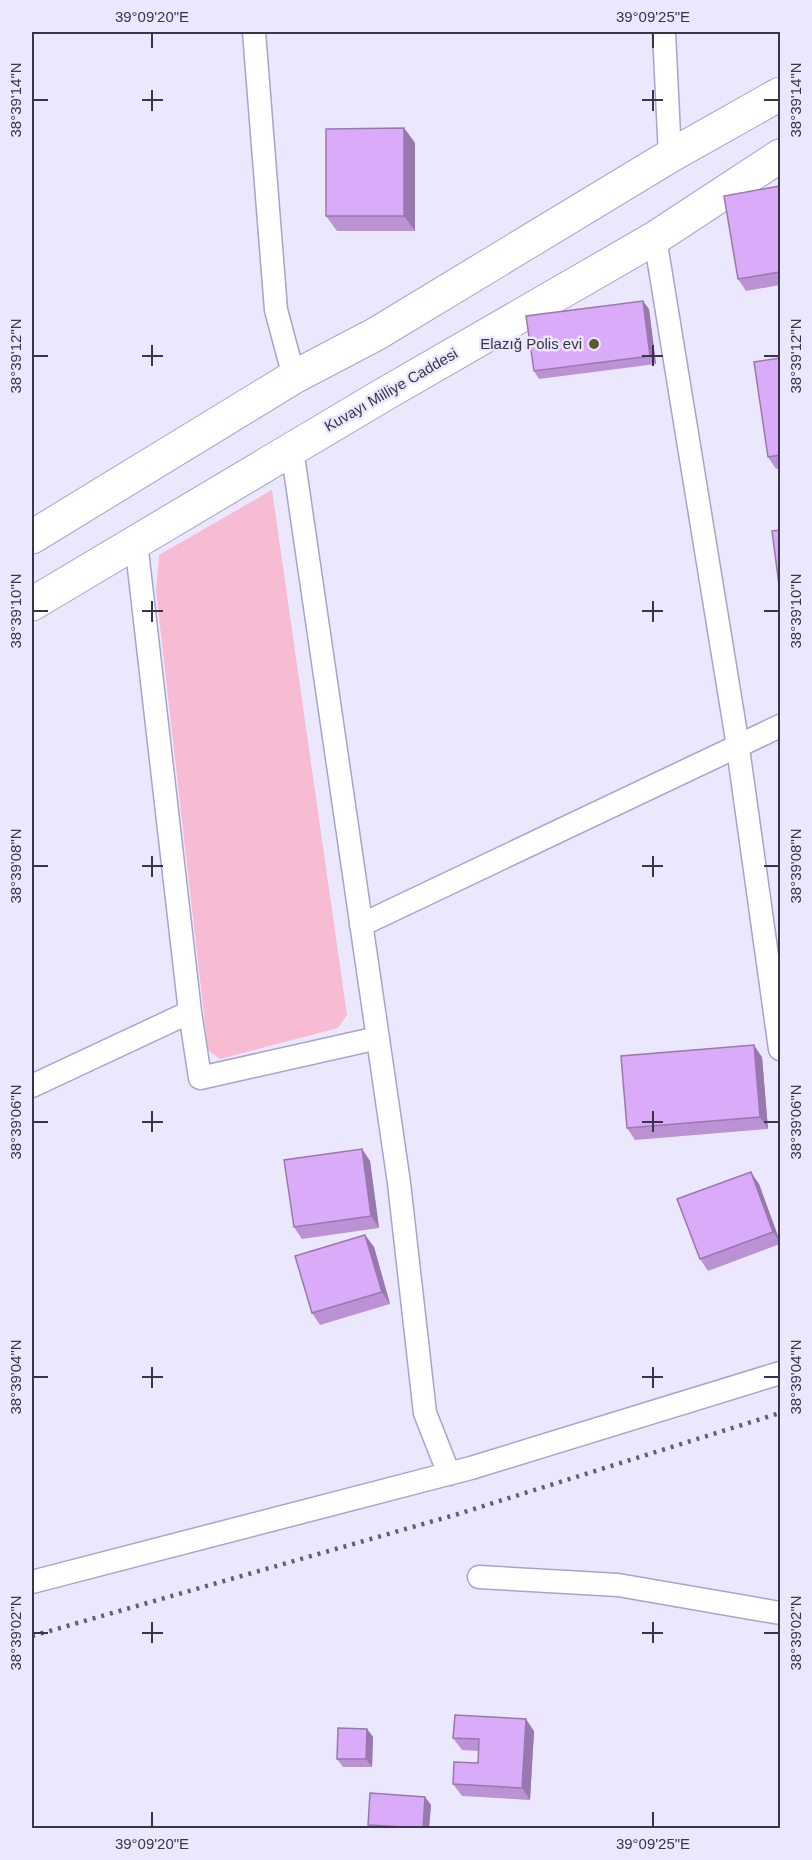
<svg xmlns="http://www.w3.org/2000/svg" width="812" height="1860" font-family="Helvetica,sans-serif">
<rect width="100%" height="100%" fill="#ebe8fd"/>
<path fill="#f7bbd4" d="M272 490 347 1015 338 1028 220 1059 208 1050 156 591 159 555Z"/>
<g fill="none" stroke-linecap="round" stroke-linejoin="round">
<g stroke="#a9a1d1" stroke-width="25">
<path id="minor" d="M254 32 276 310 294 377
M664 32 670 156
M655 238 736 734 780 1049
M292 449 399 1183 425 1413 449 1474
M136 542 190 1012 200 1078 378 1038
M361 925 780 726
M32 1086 190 1012
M479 1577 618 1585 780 1613
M32 1582 471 1468 780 1373"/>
</g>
<g stroke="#a9a1d1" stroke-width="35">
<path id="secondary" d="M32 537 294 377 376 334 670 156 780 94
M32 604 383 395 655 238 780 156"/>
</g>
<use href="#minor" stroke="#fff" stroke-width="22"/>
<use href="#secondary" stroke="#fff" stroke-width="33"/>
<path stroke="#615e72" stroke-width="4.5" stroke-dasharray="3 6" stroke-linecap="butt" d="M32 1636 458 1514 780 1413"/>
</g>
<path fill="#bb93d5" d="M404 128 415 143V231H337L326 216Z
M780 186V285L746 291 738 279Z
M649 309 656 364 539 379 534 371Z
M780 358V468L776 469 768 457Z
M762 1057 768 1129 635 1140 627 1128Z
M362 1149 370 1161 379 1228 302 1239 294 1227Z
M759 1184 780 1241V1244L708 1271 700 1259Z
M365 1235 374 1247 390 1304 320 1325 312 1313Z
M367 1729 373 1737 372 1767H343L337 1759Z
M534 1731 530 1800 462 1796 453 1784 478 1763V1751L462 1750 453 1738Z
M425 1797 431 1805 429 1828H370L368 1825Z"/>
<path fill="#9978ae" d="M404 128 415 143V231L404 216Z
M643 301 649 309 656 364 650 356Z
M754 1045 762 1057 768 1129 760 1117Z
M362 1149 370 1161 379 1228 371 1216Z
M751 1172 759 1184 780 1242 773 1232Z
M365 1235 374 1247 390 1304 382 1292Z
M526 1719 534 1731 530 1800 522 1788Z
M367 1729 373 1737 372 1767 366 1759Z
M425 1797 431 1805 429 1828H423Z"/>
<path fill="#daabf8" stroke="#9978ae" stroke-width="1.5" d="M404 128V216H326V129Z
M780 186V272L738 279 724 196Z
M643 301 650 356 534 371 526 316Z
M780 358V455L768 457 754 362Z
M780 530V593L772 531Z
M754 1045 760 1117 627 1128 621 1056Z
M362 1149 371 1216 294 1227 284 1160Z
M751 1172 773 1232 700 1259 677 1199Z
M365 1235 382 1292 312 1313 295 1256Z
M455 1715 526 1719 522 1788 453 1784 454 1762 478 1763 479 1739 453 1738Z
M338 1728 367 1729 366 1759H337Z
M370 1793 425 1797 423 1828 368 1825Z"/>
<path fill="none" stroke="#383549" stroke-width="2" d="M152 33V48M653 33V48M152 90V111M653 90V111M33 100H48M142 100H163M642 100H663M764 100H779M152 345V366M653 345V366M33 356H48M142 356H163M642 356H663M764 356H779M152 601V622M653 601V622M33 611H48M142 611H163M642 611H663M764 611H779M152 856V877M653 856V877M33 866H48M142 866H163M642 866H663M764 866H779M152 1111V1132M653 1111V1132M33 1122H48M142 1122H163M642 1122H663M764 1122H779M152 1367V1388M653 1367V1388M33 1377H48M142 1377H163M642 1377H663M764 1377H779M152 1622V1643M653 1622V1643M33 1633H48M142 1633H163M642 1633H663M764 1633H779M152 1812V1827M653 1812V1827"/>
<circle fill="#595c2a" stroke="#ebe8fd" stroke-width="2" cx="594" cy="344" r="6"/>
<g text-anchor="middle" stroke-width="5" stroke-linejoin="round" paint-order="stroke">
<g font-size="15" fill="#383549" stroke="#ebe8fd" text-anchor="end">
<text x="582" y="349">Elazığ Polis evi</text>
</g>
<g font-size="15" fill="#383549" stroke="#ebe8fd">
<text transform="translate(391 390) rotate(-30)" y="5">Kuvayı Milliye Caddesi</text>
</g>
</g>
<rect width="812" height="1860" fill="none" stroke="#ebe8fd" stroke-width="66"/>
<rect x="33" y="33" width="746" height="1794" fill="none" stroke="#383549" stroke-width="2"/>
<g font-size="15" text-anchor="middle" fill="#383549">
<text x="152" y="22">39°09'20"E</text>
<text x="653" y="22">39°09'25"E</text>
<text transform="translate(16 100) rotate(-90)" y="5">38°39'14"N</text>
<text transform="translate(796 100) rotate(-90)" y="5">38°39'14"N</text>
<text transform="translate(16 356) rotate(-90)" y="5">38°39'12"N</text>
<text transform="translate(796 356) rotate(-90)" y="5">38°39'12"N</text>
<text transform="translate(16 611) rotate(-90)" y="5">38°39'10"N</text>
<text transform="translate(796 611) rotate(-90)" y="5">38°39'10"N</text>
<text transform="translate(16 866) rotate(-90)" y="5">38°39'08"N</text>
<text transform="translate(796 866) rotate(-90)" y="5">38°39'08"N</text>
<text transform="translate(16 1122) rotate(-90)" y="5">38°39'06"N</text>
<text transform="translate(796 1122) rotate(-90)" y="5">38°39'06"N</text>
<text transform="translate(16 1377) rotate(-90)" y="5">38°39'04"N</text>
<text transform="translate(796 1377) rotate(-90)" y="5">38°39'04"N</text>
<text transform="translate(16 1633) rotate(-90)" y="5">38°39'02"N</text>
<text transform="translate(796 1633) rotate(-90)" y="5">38°39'02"N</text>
<text x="152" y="1849">39°09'20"E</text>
<text x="653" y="1849">39°09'25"E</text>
</g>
</svg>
